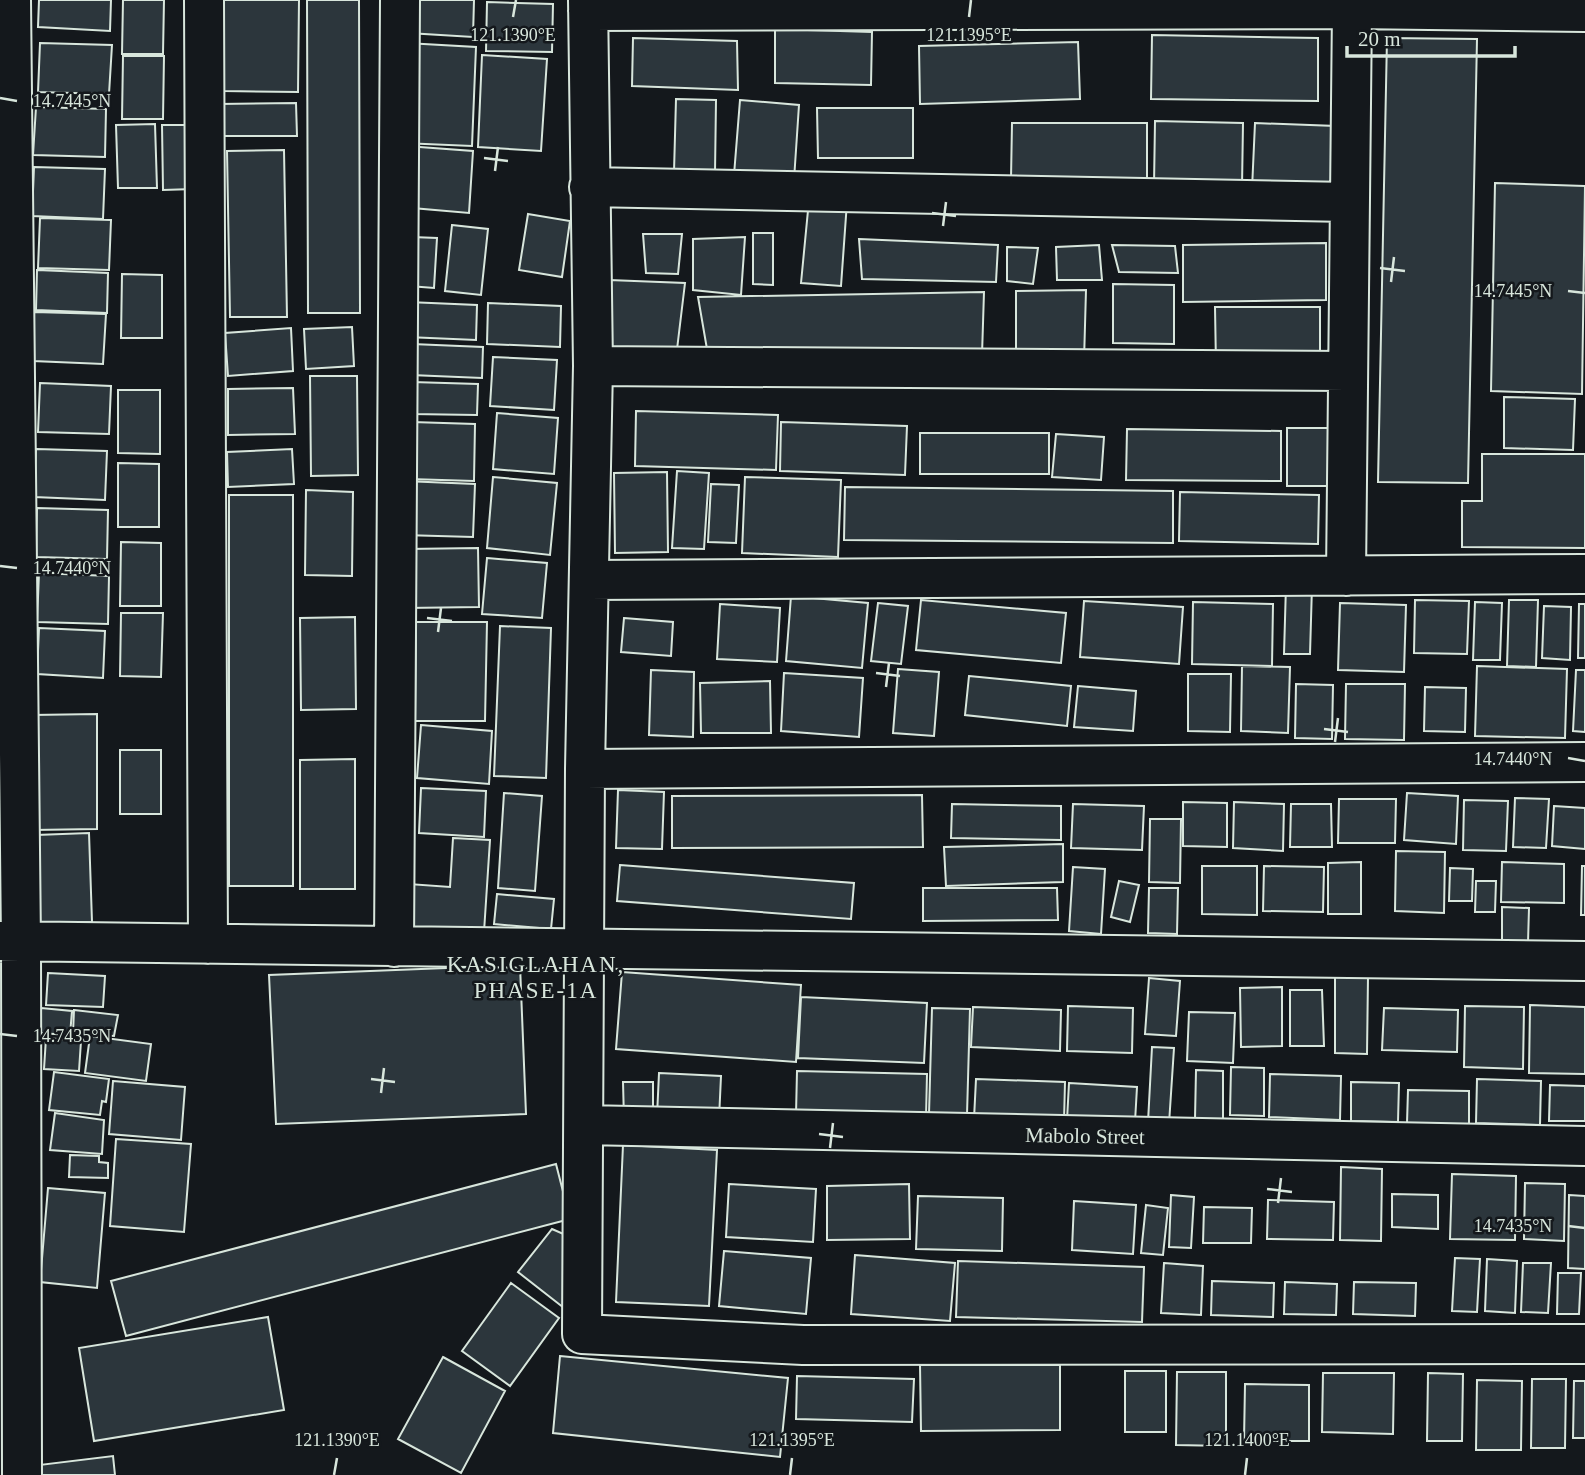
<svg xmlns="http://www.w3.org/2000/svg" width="1585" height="1475" font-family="'Times New Roman',serif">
<rect width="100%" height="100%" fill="#14181c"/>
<path fill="#2c363c" stroke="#d8e6dc" stroke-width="2" d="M39 0H111L110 31 38 27Z
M123 0H164L163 54H122Z
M224 0H299L298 92 224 91Z
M307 0H359L360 313H308Z
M409 0H474L473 37 408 33Z
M487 2 553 4 552 52 486 51Z
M775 29 872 32 871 85 775 83Z
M1152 35 1318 38V101L1151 99Z
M633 38 737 41 738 90 632 86Z
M1387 38 1477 39 1468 483 1378 482Z
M1078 42 1080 99 920 104 919 46Z
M40 43 112 45 109 94 38 92Z
M406 43 476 47 472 146 402 143Z
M482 55 547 59 541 151 478 147Z
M123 56H164L163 119H122Z
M676 99 716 100 715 173 674 172Z
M740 100 799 105 794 180 734 175Z
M296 103 297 136H219L218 104Z
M36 107 106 109 105 157 33 155Z
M817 108H913V158H818Z
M1155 121 1243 123 1242 187 1154 185Z
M1012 123H1147V179H1011Z
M1255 123 1336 126 1334 191 1252 189Z
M155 124 157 188H118L116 125Z
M162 125H191L193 189 163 190Z
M406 146 473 151 469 213 401 207Z
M284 150 287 317H230L227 151Z
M34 167 105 169 103 219 32 216Z
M1495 183 1585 186 1582 394 1491 391Z
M809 200 847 202 841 286 801 283Z
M528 214 570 221 562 277 519 270Z
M40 218 111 220 109 270 38 268Z
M452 225 488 229 481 295 445 291Z
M753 233H773V285L753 284Z
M643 234H682L678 274 646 273Z
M412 237 437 238 434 288 409 286Z
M745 237 741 295 693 290V239Z
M859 239 998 245 996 282 862 279Z
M1326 243V300L1183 302V245Z
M1099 245 1102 280H1057L1056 247Z
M1112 245 1175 246 1178 273 1119 272Z
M1007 247 1038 248 1033 284 1007 281Z
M37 270 108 273 107 313 36 310Z
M122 274 162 275V338H121Z
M609 280 685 283 675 366 602 361Z
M1113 284 1174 285V344L1113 343Z
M1086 290 1084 361 1016 357V291Z
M984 292 982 355H708L698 297Z
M408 302 477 305 476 340 407 337Z
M488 303 561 306 560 347 487 344Z
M1215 307H1320V366H1216Z
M34 312 106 314 103 364 33 361Z
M352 327 354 366 306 369 304 329Z
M291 328 293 371 228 376 225 333Z
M412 344 483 347 482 378 411 375Z
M493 357 557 360 554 410 490 406Z
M310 376H357L358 475 311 476Z
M412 382 478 384 477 415 411 414Z
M40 383 111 386 109 434 38 432Z
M293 388 295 434 228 435V389Z
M118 390H160V454L118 453Z
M1504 397 1575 399 1573 450 1504 448Z
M636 411 778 415 776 470 635 466Z
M497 413 558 418 554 474 493 469Z
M412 422 475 424 474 481 409 479Z
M781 422 907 426 905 475 780 471Z
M1287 428H1334V486H1287Z
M1127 429 1281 431V481L1126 480Z
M920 433H1049V474H920Z
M1056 434 1104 437 1101 480 1052 477Z
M36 449 107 451 105 500 34 497Z
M292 449 294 484 228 487 227 452Z
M1482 454H1585V548L1462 547V501H1482Z
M118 463 159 464V527H118Z
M677 471 709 473 704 549 672 548Z
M667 472 668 552 615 553 614 473Z
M493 477 557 483 550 555 487 548Z
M745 477 841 480 838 557 742 553Z
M404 481 475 484 473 537 403 535Z
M711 484 739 485 736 543 708 542Z
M845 487 1173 491V543L844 540Z
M306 490 353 492 352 576 305 575Z
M1180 492 1319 495 1318 544 1179 541Z
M229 495H293V886H229Z
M37 508 108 510 107 559 36 557Z
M121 542 161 543V606H120Z
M478 548 479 607 406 608V549Z
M487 558 547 563 542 618 482 614Z
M39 573 109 576 108 624 37 622Z
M1286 585 1312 586 1310 654H1284Z
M791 596 868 603 862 668 786 661Z
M921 600 1066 613 1061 663 916 650Z
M1415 600 1469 601 1467 654 1414 653Z
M1509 600H1538L1536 667 1507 666Z
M1084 601 1183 607 1179 664 1080 657Z
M1193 602 1273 604 1272 666 1192 664Z
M1475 602 1502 603 1500 660H1473Z
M878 603 908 606 901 664 871 661Z
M1340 603 1406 605 1404 672 1338 670Z
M720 604 780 608 777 662 717 659Z
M1579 604H1585V658H1578Z
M1544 606 1571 607 1570 660 1542 658Z
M121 613H163L161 677 120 676Z
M355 617 356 709 301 710 300 618Z
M624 618 673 622 671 656 621 652Z
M416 622H487L485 721H415Z
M500 626 551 628 546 778 494 776Z
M39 628 105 631 103 678 37 674Z
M1242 666 1290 667 1288 733 1241 731Z
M1477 666 1567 669 1565 738 1475 736Z
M898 669 939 672 934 736 893 733Z
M651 670 694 672 693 737 649 735Z
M1576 670H1585V732L1573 731Z
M784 673 863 678 859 737 781 731Z
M1188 674H1231L1230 732 1188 731Z
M969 676 1071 686 1067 726 965 715Z
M770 681 771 733H701L700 683Z
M1296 684 1333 685 1332 739 1295 738Z
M1346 684H1405L1404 740 1345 739Z
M1078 686 1136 691 1133 731 1074 727Z
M1425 687 1466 688 1465 732 1424 731Z
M97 714V829L33 830 32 715Z
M421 725 492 731 489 784 417 778Z
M120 750H161V814H120Z
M355 759V889H300V760Z
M421 788 486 791 484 837 419 833Z
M618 790 664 792 662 849 616 848Z
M504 793 542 796 535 891 498 888Z
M1407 793 1458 796 1456 844 1404 840Z
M922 795 923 847 672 848V796Z
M1515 798 1549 799 1546 848 1513 847Z
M1339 799H1396L1395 843H1338Z
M1464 800 1508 801 1506 851 1463 850Z
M1183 802 1227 803V847L1183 846Z
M1234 802 1284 804 1283 851 1233 848Z
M952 804 1061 806V840L951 838Z
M1073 804 1144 806 1142 850 1071 848Z
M1291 804H1331L1332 847H1290Z
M1554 806 1585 808V849L1552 846Z
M1150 819H1181L1180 883 1149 882Z
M89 833 92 922 38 923 36 835Z
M453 838 490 840 484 932 406 927 409 884 450 887Z
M1063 844V882L946 886 944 847Z
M1396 851 1445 852 1444 913 1395 911Z
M1361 862V914H1328V863Z
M1502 862 1564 864V903L1501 902Z
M620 865 854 883 851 919 617 901Z
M1202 866H1257V915L1202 914Z
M1264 866 1324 867 1323 912 1263 911Z
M1582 866H1585V915H1581Z
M1073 867 1105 869 1101 934 1069 931Z
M1450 868 1473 869 1472 901H1449Z
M1119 881 1139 885 1130 922 1111 917Z
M1476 881H1496L1495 912H1475Z
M923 888H1057L1058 920 923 921Z
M1149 888H1178L1177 934 1148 933Z
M497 894 554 899 551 929 494 924Z
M1502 907 1529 908 1528 943H1502Z
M520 965 526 1114 276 1124 269 975Z
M622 972 801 985 796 1062 616 1049Z
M48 973 105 976 103 1007 46 1005Z
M1335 977H1368L1367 1054 1335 1053Z
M1149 978 1180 981 1176 1036 1145 1034Z
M1282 987V1046L1241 1047 1240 988Z
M1290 990H1322L1324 1046H1290Z
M801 997 927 1003 924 1063 798 1058Z
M1530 1005 1585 1007V1074L1529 1073Z
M1068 1006 1133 1008 1132 1053 1067 1051Z
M1465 1006 1524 1007 1523 1069 1464 1067Z
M973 1007 1061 1010 1060 1051 971 1047Z
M41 1008 72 1011 70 1035 39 1033Z
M932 1008 970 1009 967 1115 929 1114Z
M1384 1008 1458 1010 1457 1052 1382 1050Z
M74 1010 118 1015 114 1036 73 1033Z
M1189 1012 1235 1013 1233 1063 1187 1061Z
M90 1036 151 1044 146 1081 85 1073Z
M46 1038 81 1041 79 1071 44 1069Z
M1152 1047 1174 1048 1169 1124 1148 1122Z
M1231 1067 1264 1068V1116L1230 1115Z
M1196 1070 1223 1071V1119H1195Z
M797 1071 927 1074 926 1118 796 1114Z
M54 1072 109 1079 106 1102 102 1101 100 1115 49 1110Z
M659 1073 721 1076 719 1119 657 1116Z
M1270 1074 1341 1076 1340 1120 1269 1117Z
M976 1079 1065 1082 1064 1122 974 1119Z
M1477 1079 1541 1081 1540 1125 1476 1123Z
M113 1081 185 1087 181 1140 109 1134Z
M623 1082H653V1120H624Z
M1351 1082 1399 1083 1398 1122 1351 1121Z
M1069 1083 1137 1087 1135 1122 1067 1120Z
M1550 1085 1585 1086V1121H1549Z
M1408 1090 1469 1091V1125L1407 1123Z
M55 1113 104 1120 102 1154 50 1150Z
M116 1139 191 1144 184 1232 110 1226Z
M623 1145 717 1150 709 1306 616 1302Z
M70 1155 99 1156V1162L108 1163V1178L69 1177Z
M556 1164 570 1219 126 1336 111 1281Z
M1341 1167 1382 1169 1381 1241 1340 1240Z
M1452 1174 1516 1176 1515 1240 1450 1239Z
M1525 1183 1565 1184 1564 1241 1524 1239Z
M729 1184 816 1189 813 1242 726 1237Z
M909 1184 910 1239 827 1240V1186Z
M48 1188 105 1193 97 1288 40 1282Z
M1392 1194 1438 1195V1229L1392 1227Z
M1171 1195 1194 1197 1191 1248 1169 1247Z
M1569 1195 1585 1196V1269L1568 1268Z
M918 1196 1003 1198 1002 1251 916 1249Z
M1268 1200 1334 1202 1333 1240 1267 1239Z
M1074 1201 1136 1205 1133 1254 1072 1250Z
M1146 1205 1168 1208 1163 1255 1141 1253Z
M1204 1207 1252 1208 1251 1243H1203Z
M552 1229 575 1239 564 1308 518 1272Z
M724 1251 811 1258 806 1314 719 1306Z
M855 1255 955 1263 950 1321 851 1314Z
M1455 1258 1480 1259 1477 1312 1452 1311Z
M1487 1259 1517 1261 1515 1313 1485 1311Z
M958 1261 1144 1267 1142 1322 956 1317Z
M1164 1263 1203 1266 1201 1315 1161 1313Z
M1523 1263H1551L1548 1313 1521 1312Z
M1558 1273H1581L1579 1314H1557Z
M1212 1281 1274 1283 1273 1317 1211 1315Z
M1285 1282 1337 1284 1336 1315 1284 1314Z
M1354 1282 1416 1283 1415 1316 1353 1314Z
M511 1283 559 1318 510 1386 462 1351Z
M268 1317 284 1410 94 1441 79 1348Z
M560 1356 788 1378 780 1457 553 1433Z
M443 1357 505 1391 461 1473 398 1439Z
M920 1365H1060V1430L921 1431Z
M1125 1371H1166V1432H1125Z
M1177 1372H1226V1446L1176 1445Z
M1323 1373H1394L1393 1434 1322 1432Z
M1428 1373 1463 1374 1462 1441H1427Z
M797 1376 914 1379 912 1422 796 1419Z
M1532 1379H1566L1565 1448H1531Z
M1477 1380 1522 1381 1521 1450H1476Z
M1574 1381H1585V1438H1573Z
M1245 1384 1309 1385V1441H1244Z
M113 1456 115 1475H40L39 1465Z"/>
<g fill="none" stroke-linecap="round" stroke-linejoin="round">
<g stroke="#d8e6dc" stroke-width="42">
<path id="minor" d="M11 0 21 943 22 1475
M204 0 208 944
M588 0 593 366 585 769 582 1334 803 1345 1585 1344
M588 11 1352 9 1585 12
M589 187 1348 202
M593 366 1347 371
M1346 576 1352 9
M589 580 1585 574
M585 769 1585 762
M0 941 1585 961
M394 947 400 0
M584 1125 1585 1146"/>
</g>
<use href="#minor" stroke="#14181c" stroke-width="38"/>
</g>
<path fill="none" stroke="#d8e6dc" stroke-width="2.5" d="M513 17 516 0M969 17 971 0M0 98 17 101M484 158 508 161M495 171 498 147M932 213 956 216M943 226 946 202M1380 268 1405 271M1391 282 1394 257M1568 291 1585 293M0 566 17 568M427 618 452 621M438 632 441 608M876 673 900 676M886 687 889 663M1324 729 1348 732M1335 742 1338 718M1568 758 1585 761M0 1034 17 1036M371 1079 395 1082M381 1093 384 1068M819 1134 843 1137M830 1148 833 1123M1267 1189 1292 1192M1278 1203 1281 1178M1568 1226 1585 1228M334 1475 337 1458M790 1475 792 1458M1245 1475 1247 1458"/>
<g text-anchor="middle" stroke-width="5" stroke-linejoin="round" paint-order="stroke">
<g font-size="21" fill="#d8e6dc" stroke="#14181c">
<text transform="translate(1085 1136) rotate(1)" y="7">Mabolo Street</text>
</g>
<g font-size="23" letter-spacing="2" fill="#d8e6dc" stroke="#14181c">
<text x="536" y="972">KASIGLAHAN,<tspan x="536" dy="26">PHASE-1A</tspan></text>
</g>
</g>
<g font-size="18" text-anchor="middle" fill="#d8e6dc" stroke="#14181c" stroke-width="5" stroke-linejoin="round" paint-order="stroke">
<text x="513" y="41">121.1390°E</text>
<text x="969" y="41">121.1395°E</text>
<text x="72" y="107">14.7445°N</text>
<text x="1513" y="297">14.7445°N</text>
<text x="72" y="574">14.7440°N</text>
<text x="1513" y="765">14.7440°N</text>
<text x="72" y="1042">14.7435°N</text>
<text x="1513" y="1232">14.7435°N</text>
<text x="337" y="1446">121.1390°E</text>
<text x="792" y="1446">121.1395°E</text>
<text x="1247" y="1446">121.1400°E</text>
</g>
<path d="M1347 46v10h168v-10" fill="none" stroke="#d8e6dc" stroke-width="3.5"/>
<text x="1358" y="46" font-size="21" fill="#d8e6dc" stroke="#14181c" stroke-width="5" paint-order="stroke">20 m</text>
</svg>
